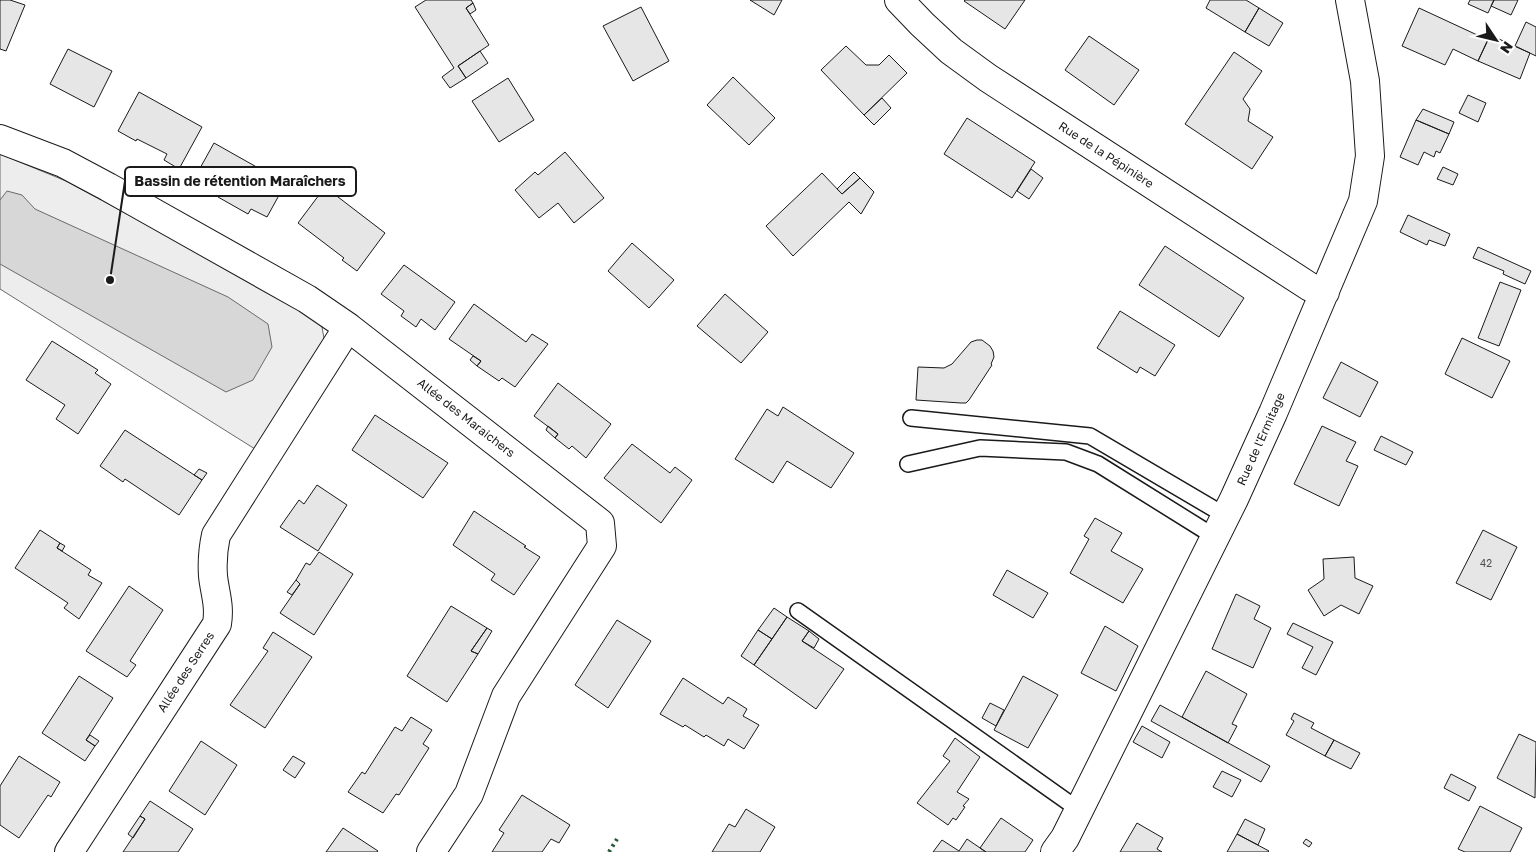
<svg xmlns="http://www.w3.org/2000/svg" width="1536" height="852" font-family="'Golos Text',sans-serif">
<rect width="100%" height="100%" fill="#fff"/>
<path fill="#ededed" stroke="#6a6a6a" d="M0 154 66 181 300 308 322 327 325 344 255 449 0 289Z"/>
<path fill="#d7d7d7" stroke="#6a6a6a" d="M7 191 22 195 35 209 228 297 268 324 272 347 253 380 226 392 0 264V200Z"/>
<path fill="#e6e6e6" stroke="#1a1a1a" d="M0 0H10L25 5 6 51 0 49Z
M426 0H471L473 3 466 8 489 45 458 66 466 78 450 88 442 77 454 68 415 7Z
M750 0H782L774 15Z
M965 0H1025L1005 29 964 1Z
M1210 0H1246L1259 8 1245 32 1206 8Z
M1470 0H1494L1488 13 1468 4Z
M1494 0H1518L1511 15 1491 6Z
M473 3 476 10 470 14 466 8Z
M641 7 669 61 633 81 603 26Z
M1259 8 1283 23 1269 46 1245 32Z
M1419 8 1488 40 1478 61 1453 49 1445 65 1402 46Z
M1526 22 1536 27V56L1515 46Z
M1490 35 1530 53 1520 79 1478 61Z
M1089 36 1139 70 1114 105 1065 70Z
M846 46 866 65H879L889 55 907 73 864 115 821 70Z
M68 49 112 71 94 107 50 84Z
M480 51 488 63 466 78 458 66Z
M1234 52 1262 71 1243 99 1250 109 1248 121 1273 137 1252 169 1185 124Z
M733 77 775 118 749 145 707 105Z
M508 78 534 120 499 142 472 101Z
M139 92 202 127 179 169 164 160 167 154 137 139 136 141 118 131Z
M1468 95 1486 103 1478 122 1459 113Z
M882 98 891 108 874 125 864 115Z
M1423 109 1454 122 1449 134 1416 120Z
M967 118 1035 162 1012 198 944 154Z
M1416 120 1449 134 1440 153 1436 151 1434 157 1424 152 1418 165 1400 157Z
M214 143 269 174 272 170 288 179 267 217 251 209 248 214 218 197 219 193 194 179Z
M565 152 604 198 574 223 558 203 539 218 515 190 535 172 538 175Z
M1443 167 1458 174 1453 185 1437 179Z
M1031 169 1043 178 1029 199 1017 191Z
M854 172 860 178 842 194 837 189Z
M822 173 842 194 860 178 874 192 861 214 849 202 793 256 766 226Z
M325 187 385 233 357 271 342 260 344 258 298 223Z
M1408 215 1450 234 1445 246 1429 240 1427 245 1400 232Z
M632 243 674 280 649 308 608 271Z
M1165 246 1244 298 1219 337 1139 285Z
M1478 247 1531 271 1525 284 1503 274 1504 271 1473 258Z
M404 265 455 302 435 330 421 319 416 327 401 316 404 311 381 294Z
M1500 282 1521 290 1499 346 1478 338Z
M725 294 768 332 741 363 697 326Z
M474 304 526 342 532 334 548 344 515 387 502 378 499 381 477 366 481 361 449 339Z
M1120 311 1175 345 1155 376 1140 367 1137 373 1097 348Z
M1462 338 1510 361 1492 398 1445 374Z
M977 340H982L990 346 993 351 994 357 991 364 992 365 969 400 966 403H961L916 400 918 367 944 368 952 364 971 342Z
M52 341 98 370 95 373 111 384 78 434 56 419 65 405 26 380Z
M473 356 481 361 477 366 470 360Z
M1341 362 1378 382 1360 417 1323 398Z
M558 383 611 424 586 458 572 446 569 449 555 438 558 434 534 416Z
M783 407 854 453 831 488 787 461 773 483 735 459 767 409 778 416Z
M375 415 448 463 423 498 352 450Z
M548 426 558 434 555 438 546 430Z
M1322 426 1356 442 1346 461 1358 466 1339 506 1294 484Z
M125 430 202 480 179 515 125 479 123 482 100 466Z
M1381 436 1413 452 1406 465 1374 450Z
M632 444 670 473 675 467 692 480 661 523 604 478Z
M199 469 207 473 202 480 194 475Z
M317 485 347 505 318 551 280 527 299 500 304 504Z
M474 511 526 546 524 547 540 557 514 595 491 580 495 574 453 545Z
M1095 518 1122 533 1111 551 1143 569 1123 603 1070 573 1089 539 1084 536Z
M40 530 60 543 57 548 91 570 88 575 102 583 79 619 64 608 68 603 15 568Z
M1483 530 1517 547 1491 600 1456 583Z
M60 543 65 546 62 551 57 548Z
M319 552 353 574 314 635 280 613 300 584 296 580 306 563 310 565Z
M1354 557 1355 578 1373 586 1359 614 1341 605 1324 616 1308 590 1324 579 1323 559Z
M1007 570 1048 593 1033 618 993 595Z
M296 580 300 584 292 595 287 592Z
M129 586 163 610 130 661 136 665 127 677 86 651Z
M1236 594 1260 606 1254 619 1271 628 1253 668 1212 649Z
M451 606 487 628 471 651 478 654 447 702 407 676Z
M774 608 787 617 772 639 758 630Z
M787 617 809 631 802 641 844 669 816 709 754 665Z
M617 620 651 641 608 708 575 685Z
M1293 623 1333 642 1316 675 1302 668 1313 647 1287 634Z
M1105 626 1138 646 1116 691 1081 673Z
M487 628 492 631 478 654 471 651Z
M758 630 772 639 754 665 741 656Z
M809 631 819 639 814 648 802 641Z
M273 632 312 657 265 728 230 705 268 651 263 648Z
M1206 671 1247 694 1232 724 1237 726 1228 743 1182 717Z
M79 676 113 698 86 740 95 746 85 761 42 733Z
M1023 676 1058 695 1028 748 994 730Z
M683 678 723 704 728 697 747 709 743 716 759 725 744 749 728 739 724 746 706 735 704 737 685 725 683 727 660 714Z
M990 703 1004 710 996 726 982 718Z
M1160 705 1270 766 1261 782 1151 721Z
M1294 713 1314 723 1311 728 1334 740 1325 756 1286 735 1294 721 1291 719Z
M411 717 432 730 423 744 429 748 399 795 396 794 383 813 348 792 362 772 365 774 395 727 402 731Z
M1142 726 1170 742 1162 758 1133 742Z
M1519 734 1536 742 1535 798 1497 778Z
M90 735 99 741 95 746 86 740Z
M955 738 980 757 957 792 969 799 963 806 965 807 956 820 953 818 948 825 917 803 950 761 943 756Z
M1334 740 1360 753 1351 769 1325 756Z
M201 741 237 765 205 815 169 791Z
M19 756 60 782 51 797 48 795 19 838 0 825V786Z
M293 756 305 763 295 778 283 770Z
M1222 771 1241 780 1232 797 1213 787Z
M1451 774 1476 787 1469 801 1444 788Z
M522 795 570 825 559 843 551 839 542 852H492L504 833 499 830Z
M150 801 193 829 178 852H123L145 819 140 816Z
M1480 806 1522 828 1510 852H1465L1458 849Z
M746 809 775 827 760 852H712L729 824 735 827Z
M140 816 145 819 133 838 128 834Z
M1001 818 1033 840 1025 852H986L980 848Z
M1245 819 1265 829 1258 845 1237 834Z
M1137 823 1163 838 1157 849 1162 852H1120Z
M343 828 378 851 377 852H326Z
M1237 834 1269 851 1268 852H1227Z
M967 839 986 852H933L942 840 959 851Z
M1306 839 1312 843 1309 847 1303 843Z"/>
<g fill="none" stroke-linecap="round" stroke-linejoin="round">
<g stroke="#1a1a1a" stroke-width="18">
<path id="lane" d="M911 418 1090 436 1226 516
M908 464 980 448 1066 452 1098 464 1215 537
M798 611 1079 810"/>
</g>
<g stroke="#1a1a1a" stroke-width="30">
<path id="street" d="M899 0 922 24 951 51 988 78 1310 287 1325 292
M0 139 63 163 108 187 307 299 348 327 600 523 602 546 506 696 469 794 431 852
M69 852 217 624C220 605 215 594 213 576 212 562 213 549 216 535L348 327
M1055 852 1065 838 1234 499 1273 413 1363 201 1370 156 1365 81 1350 0"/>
</g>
<use href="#lane" stroke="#fff" stroke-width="15"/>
<use href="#street" stroke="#fff" stroke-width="28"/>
<path stroke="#2b5a34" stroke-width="4" stroke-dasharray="2.5 4" stroke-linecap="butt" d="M609 852 617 839"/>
</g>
<g text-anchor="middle" stroke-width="4" stroke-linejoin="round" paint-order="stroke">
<g font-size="10" fill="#4d4d4d">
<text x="1486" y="567">42</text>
</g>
<g font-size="12" fill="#1a1a1a" stroke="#fff">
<text transform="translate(1106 155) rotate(33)" y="4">Rue de la Pépinière</text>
<text transform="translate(466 418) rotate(38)" y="4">Allée des Maraichers</text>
<text transform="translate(1261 439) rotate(-66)" y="4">Rue de l'Ermitage</text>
<text transform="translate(186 672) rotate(-57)" y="4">Allée des Serres</text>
</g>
</g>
<path fill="none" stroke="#1a1a1a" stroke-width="2" d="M110 280L125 181"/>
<circle fill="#1a1a1a" stroke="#fff" stroke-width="2" cx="110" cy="280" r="5"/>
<rect fill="#fff" stroke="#1a1a1a" stroke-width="2" x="125" y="167" width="231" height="29" rx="5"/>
<g font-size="14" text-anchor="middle" font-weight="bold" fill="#1a1a1a">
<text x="240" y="186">Bassin de rétention Maraîchers</text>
</g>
<g transform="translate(1496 40) rotate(125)" stroke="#ffffff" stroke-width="4" paint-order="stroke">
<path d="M0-4L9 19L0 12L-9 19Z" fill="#1a1a1a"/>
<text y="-8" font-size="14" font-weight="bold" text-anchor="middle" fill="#1a1a1a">N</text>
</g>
</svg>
